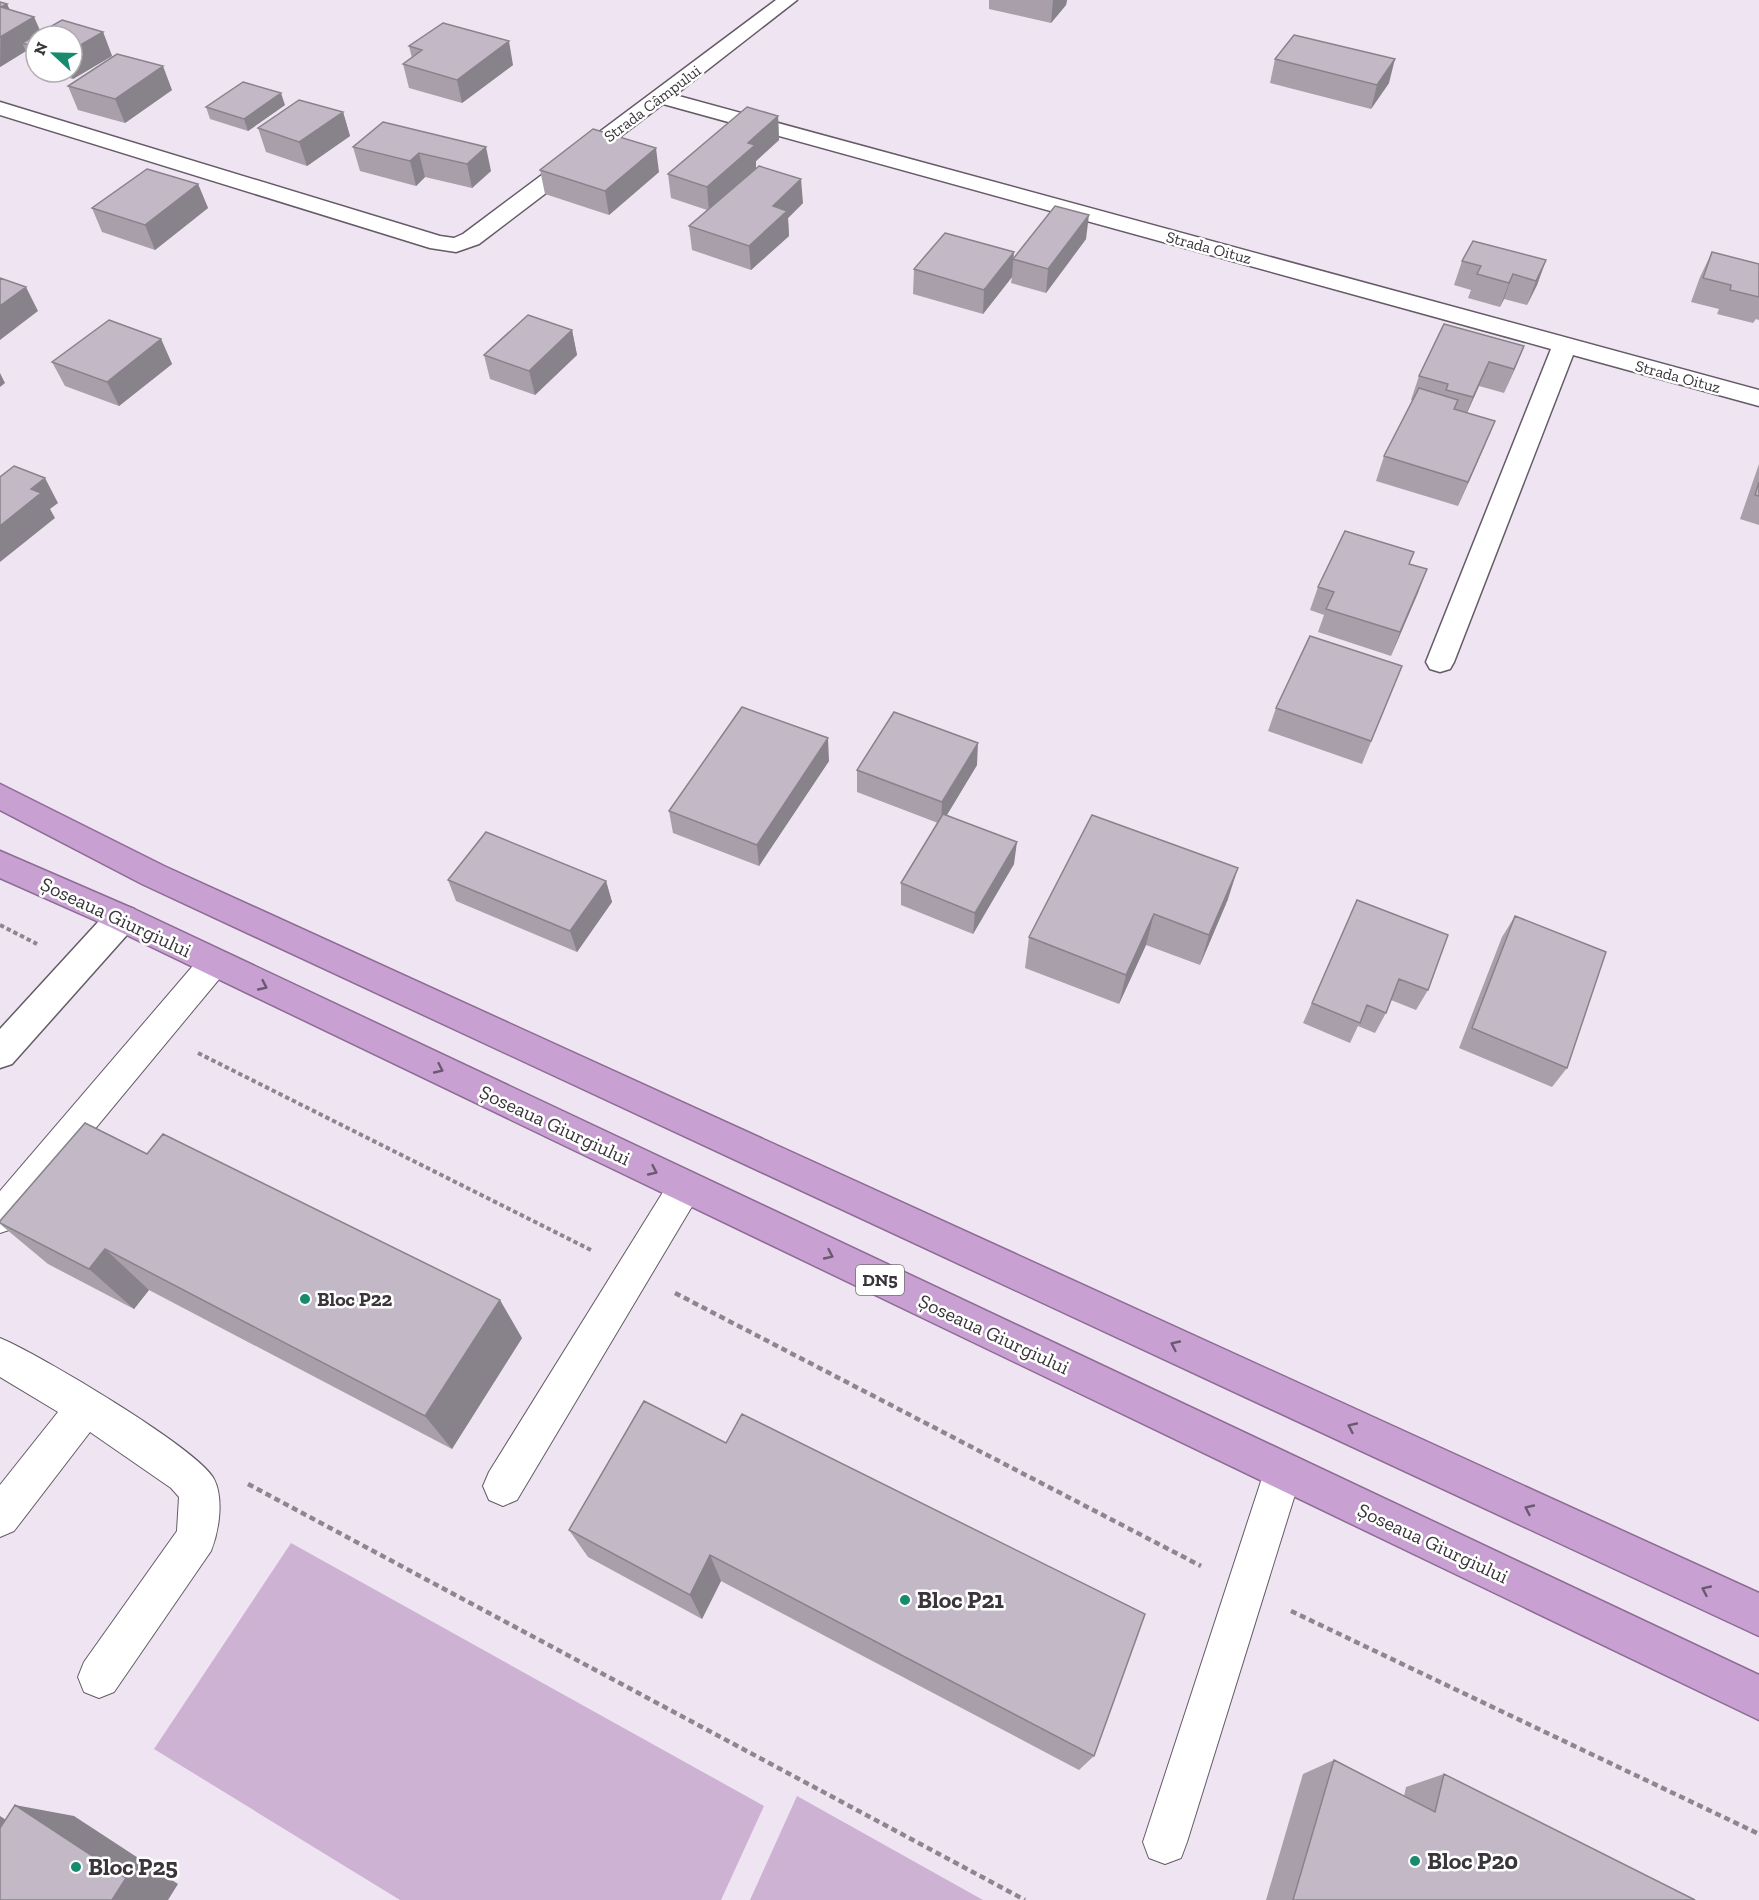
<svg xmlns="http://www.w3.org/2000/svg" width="1759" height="1900" font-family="'Zilla Slab',serif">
<rect width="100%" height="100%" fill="#efe4f1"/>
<path fill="#cdb2d4" d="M291 1543 764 1806 721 1900H400L154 1749Z
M797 1796 983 1900H984H750Z"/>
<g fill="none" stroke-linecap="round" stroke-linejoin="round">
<g stroke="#645b66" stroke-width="2">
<path id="service" d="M214 950 225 954 230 963 225 972 12 1229 0 1233V1191L203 954Z
M685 1171 697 1176 702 1187 697 1198 517 1500 503 1506 489 1500 483 1486 489 1472 673 1176Z
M0 1338C37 1353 199 1449 214 1479 224 1499 219 1531 211 1551L114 1692 99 1698 84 1692 78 1677 84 1662 177 1531 179 1497 171 1488 90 1432 14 1531 0 1537V1485L58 1412 0 1377Z
M1283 1453 1297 1458 1302 1472 1187 1842 1181 1858 1165 1864 1149 1858 1143 1842 1264 1472 1269 1458Z"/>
</g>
<g stroke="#645b66" stroke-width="3">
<path id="minor" d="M776 0H797L675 95 1759 390V406L1573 355 1454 662 1450 669 1440 672 1430 669 1426 662 1551 349 663 104 479 244 456 252 430 248 0 115V102L440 236 454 238 463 234Z
M122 905 134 909 138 918 134 927 12 1064 0 1068V1029L110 909Z"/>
</g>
<g stroke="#8d6b95" stroke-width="3">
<path id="trunk" d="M0 784 164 866 1759 1593V1636L142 884 0 810Z
M0 851 134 909 1759 1675V1720L110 927 0 878Z"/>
</g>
<path stroke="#8e868f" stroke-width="4" stroke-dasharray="4.5 3" stroke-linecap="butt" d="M0 925 37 944
M198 1053 591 1250"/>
<path stroke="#8e868f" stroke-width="4.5" stroke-dasharray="6 4" stroke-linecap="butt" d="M675 1293 1201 1566
M248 1484 1025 1900
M1291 1611 1759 1834"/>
<use href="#service" fill="#fff" fill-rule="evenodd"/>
<use href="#minor" fill="#fff" fill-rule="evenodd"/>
<use href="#trunk" fill="#c8a0d2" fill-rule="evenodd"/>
</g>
<path fill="#a89faa" d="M989 0H1067L1066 5 1051 23 989 9Z
M0 2 7 4 10 10 34 17 41 32 62 20 103 32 112 56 73 79 50 72H72V36H36V67L33 66 26 51 0 67Z
M409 46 513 65 462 103 409 88 403 64 412 58Z
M1275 59 1389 83 1371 109 1270 83Z
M68 86 172 90 125 123 78 110Z
M285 105 248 131 210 119 206 107Z
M343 112 350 136 307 166 266 152 258 128Z
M778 116 779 140 756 161V168L803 203 788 218 789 236 751 270 692 250 689 226 707 210 671 198 668 174Z
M383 122 491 171 472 188 425 177 416 186 360 171 353 147Z
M540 170 659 172 609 215 545 194Z
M198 184 208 208 155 250 102 232 92 208Z
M1086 239 1046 293 1011 283 1012 277 983 314 913 294 914 269 1014 258Z
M1712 252 1759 264V320L1756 319 1753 323 1717 314 1719 309 1691 302 1700 277Z
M1546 260 1537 285 1527 305 1504 299 1500 307 1468 298 1471 290 1454 285 1462 261Z
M572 330 577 355 535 395 490 379 484 355Z
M161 339 172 364 119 406 65 386 52 362Z
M1524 346 1504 393 1479 386 1467 413 1485 445 1458 506 1376 481 1384 456 1413 401 1411 400 1419 376Z
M1759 464V525L1740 519Z
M1410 564 1427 569 1391 656 1318 632 1324 615 1310 610 1318 587Z
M1402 666 1362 764 1268 731 1276 708Z
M829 761 759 866 673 833 669 811Z
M977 765 946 816 1014 864 973 934 901 905V883L938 823 857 792V770Z
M448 880 606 881 612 902 577 952 456 901Z
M1228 899 1200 965 1146 945 1119 1004 1025 968 1029 937Z
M1357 900 1428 990 1416 1010 1391 1000 1386 1013 1375 1033 1358 1026 1350 1043 1303 1023Z
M1515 916 1567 1068 1552 1087 1459 1048 1502 937Z
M0 1224 522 1338 452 1449 149 1290 134 1309 48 1264Z
M644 1401 1094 1756 1079 1770 721 1581 702 1619 588 1557 569 1530Z
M1334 1760 1404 1796 1406 1787 1444 1774 1695 1900H1266L1303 1774Z"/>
<path fill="#88828b" d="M1053 0H1067L1066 5 1051 23Z
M7 4 17 27 34 17 42 36 22 43 26 51 0 67 1 7Z
M103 32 112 56 73 79 70 72H72V50Z
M509 41 513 65 462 103 457 80Z
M1395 59 1389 83 1371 109 1377 85Z
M163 66 172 90 125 123 115 99Z
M281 93 285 105 248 131 244 119Z
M343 112 350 136 307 166 299 142Z
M778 116 779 140 756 161V169L709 211 707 187 748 143Z
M486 147 491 171 472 188 467 164Z
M656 148 659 172 609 215 605 191Z
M419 153 425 177 416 186 410 161Z
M801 179 803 203 788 218 789 236 751 270 749 246 773 206Z
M198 184 208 208 155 250 145 225Z
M1089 215 1086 239 1046 293 1048 269Z
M1014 252 1012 277 983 314 984 290Z
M1546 260 1537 285 1527 305 1536 281Z
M1513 274 1504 299 1500 307 1509 283Z
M26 287 38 311 0 340V306Z
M572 330 577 355 535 395 529 371Z
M161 339 172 364 119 406 107 382Z
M1524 346 1514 371 1504 393 1514 369Z
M1489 362 1479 386 1463 422 1473 397Z
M0 373 5 383 0 387Z
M1495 421 1485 445 1458 506 1468 482Z
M45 478 58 503 50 509 55 518 0 562V526L31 489Z
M1427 569 1418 593 1391 656 1400 632Z
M828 738 829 761 759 866 757 845Z
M978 743 977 765 941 825 942 802Z
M1017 842 1014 864 973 934 975 913Z
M1238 868 1228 899 1200 965 1209 935Z
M606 881 612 902 577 952 570 931Z
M1154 914 1146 945 1119 1004 1126 975Z
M105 1249 149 1290 134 1309 89 1269Z
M500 1300 522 1338 452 1449 425 1416Z
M710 1555 721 1581 702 1619 690 1595Z
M15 1805 74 1816 178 1884 168 1900H112Z
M0 1816 52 1850 0 1843Z"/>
<path fill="#c3b9c6" stroke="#88828b" stroke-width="1.5" d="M0 2 7 4 1 7 34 17 0 37Z
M62 20 103 32 72 50V36H36V47L22 43Z
M443 23 509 41 457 80 403 64 422 50 409 46Z
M1294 35 1395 59 1377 85 1275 59Z
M117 54 163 66 115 99 68 86Z
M243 82 281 93 244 119 206 107Z
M299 100 343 112 299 142 258 128Z
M747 107 778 116 748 143 755 145 707 187 668 174Z
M383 122 486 147 467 164 419 153 410 161 353 147Z
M593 129 656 148 605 191 540 170Z
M759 166 801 179 773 206 787 211 749 246 689 226Z
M147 169 198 184 145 225 92 208Z
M1055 206 1089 215 1048 269 1013 259Z
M945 233 1014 252 984 290 914 269Z
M1473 241 1546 260 1536 281 1513 274 1509 283 1477 274 1481 266 1462 261Z
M1712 252 1759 264V297L1730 290 1731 285 1703 278Z
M0 278 26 287 0 306Z
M528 315 572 330 529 371 484 355Z
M109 320 161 339 107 382 52 362Z
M1444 324 1524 346 1514 369 1489 362 1473 397 1446 390 1448 384 1419 376Z
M1419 388 1458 400 1454 409 1495 421 1468 482 1384 456Z
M14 466 45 478 31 489 41 493 0 526V477Z
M1759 482V496L1755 495Z
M1345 531 1414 552 1409 564 1427 569 1400 632 1326 609 1334 592 1318 587Z
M1310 636 1402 666 1371 741 1276 708Z
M742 707 828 738 757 845 669 811Z
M894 712 978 743 942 802 857 770Z
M943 814 1017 842 975 913 901 883Z
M1092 815 1238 868 1209 935 1154 914 1126 975 1029 937Z
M486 832 606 881 570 931 448 880Z
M1357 900 1448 935 1428 990 1399 979 1386 1013 1367 1005 1360 1023 1312 1003Z
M1515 916 1606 952 1567 1068 1472 1028Z
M85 1123 147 1154 163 1134 500 1300 425 1416 105 1249 89 1269 0 1223V1221Z
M644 1401 726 1443 742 1414 1145 1614 1094 1756 710 1555 690 1595 569 1530Z
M1334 1760 1435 1812 1444 1774 1695 1900H1293Z
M15 1805 126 1878 112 1900H0V1828Z"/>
<defs><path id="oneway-chevron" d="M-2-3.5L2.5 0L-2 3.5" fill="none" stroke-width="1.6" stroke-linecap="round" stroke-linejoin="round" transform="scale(1.5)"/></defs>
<g stroke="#6b5a6f">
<use href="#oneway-chevron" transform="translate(263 986) rotate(25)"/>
<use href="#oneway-chevron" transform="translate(439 1069) rotate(25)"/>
<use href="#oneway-chevron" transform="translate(653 1171) rotate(25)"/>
<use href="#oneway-chevron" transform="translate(829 1255) rotate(25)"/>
<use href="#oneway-chevron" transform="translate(1175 1345) rotate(-155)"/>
<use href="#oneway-chevron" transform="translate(1352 1427) rotate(-155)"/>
<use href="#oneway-chevron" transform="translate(1529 1509) rotate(-155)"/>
<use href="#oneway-chevron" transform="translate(1706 1590) rotate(-155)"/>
</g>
<g fill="#168b6d" stroke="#fff" stroke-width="2">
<circle cx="305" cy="1299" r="6"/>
<circle cx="905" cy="1600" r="6"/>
<circle cx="1415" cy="1861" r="6"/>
<circle cx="76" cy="1867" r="6"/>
</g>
<g text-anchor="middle" stroke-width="5" stroke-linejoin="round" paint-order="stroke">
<g font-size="16" fill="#39353a" stroke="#fff">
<text transform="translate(652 103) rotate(-37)" y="6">Strada Câmpului</text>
<text transform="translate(1209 247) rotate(15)" y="6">Strada Oituz</text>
<text transform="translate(1678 376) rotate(15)" y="6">Strada Oituz</text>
</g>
<rect fill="#fff" stroke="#747275" stroke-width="1.5" x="856" y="1265" width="48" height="30" rx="4.5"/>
<g font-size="18" font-weight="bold" fill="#39353a">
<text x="880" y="1286">DN5</text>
</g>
<g font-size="20" fill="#39353a" stroke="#fff">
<text transform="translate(116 917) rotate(25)" y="7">Șoseaua Giurgiului</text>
<text transform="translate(555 1125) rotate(25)" y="7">Șoseaua Giurgiului</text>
<text transform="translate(994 1334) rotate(25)" y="7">Șoseaua Giurgiului</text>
<text transform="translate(1433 1543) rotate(25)" y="7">Șoseaua Giurgiului</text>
</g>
<g font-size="20" font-weight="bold" fill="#39353a" stroke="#fff" text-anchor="start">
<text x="317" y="1306">Bloc P22</text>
</g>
<g font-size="24" font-weight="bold" fill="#39353a" stroke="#fff" text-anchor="start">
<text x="917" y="1608">Bloc P21</text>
<text x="1427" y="1869">Bloc P20</text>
<text x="88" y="1875">Bloc P25</text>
</g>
</g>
<g transform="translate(54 54) rotate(292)"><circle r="28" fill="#ffffff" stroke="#b0aeb0" stroke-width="1.5"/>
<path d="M0-4.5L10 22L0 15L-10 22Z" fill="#168b6d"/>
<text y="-9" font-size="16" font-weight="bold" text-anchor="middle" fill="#39353a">N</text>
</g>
</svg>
